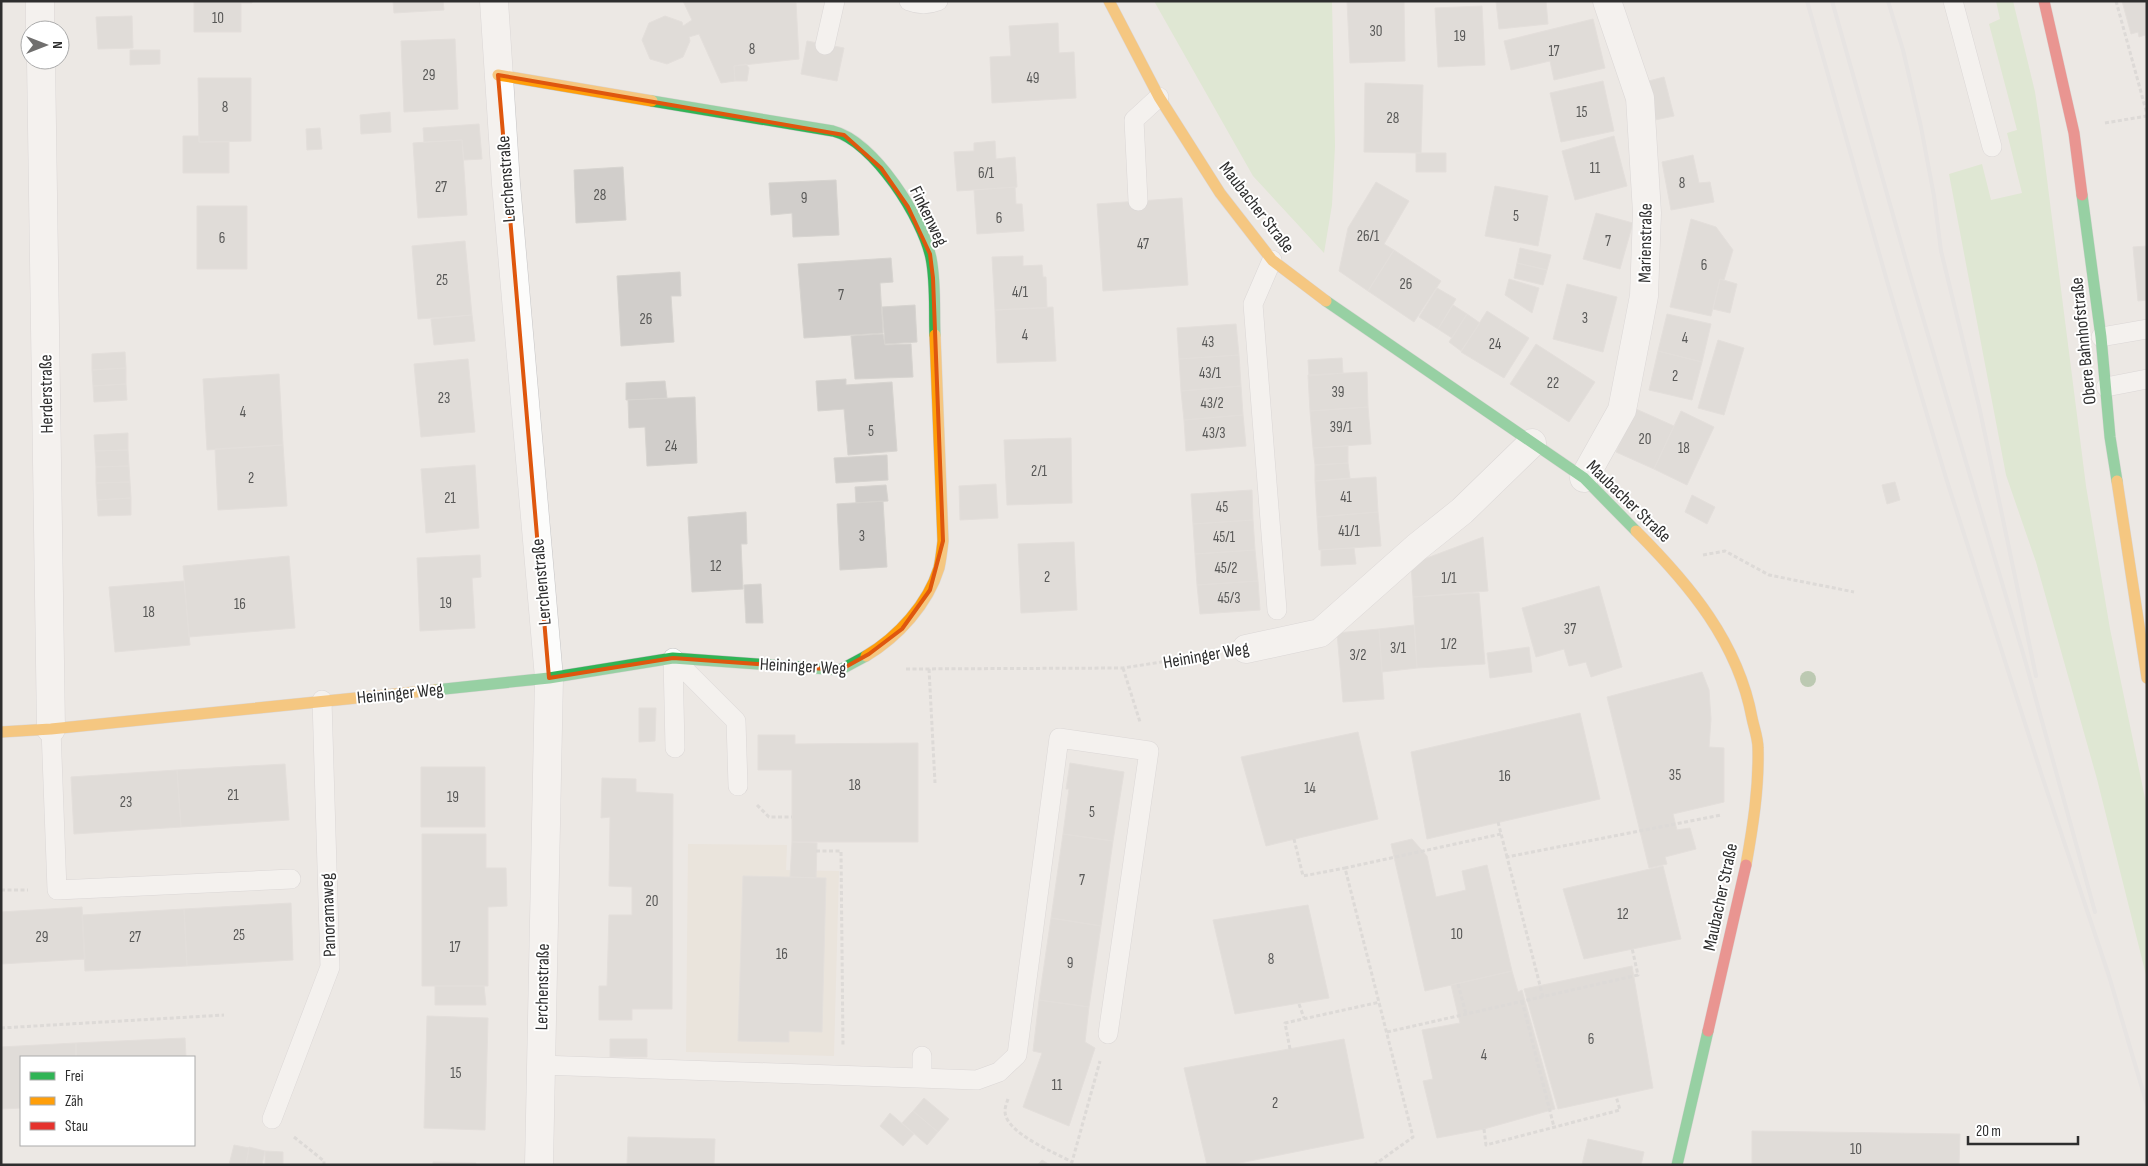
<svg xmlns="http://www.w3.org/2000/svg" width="2148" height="1166" font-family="'Sofia Sans Condensed',sans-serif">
<rect width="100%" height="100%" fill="#ece8e4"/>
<path fill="#e6e0d3" d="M688 844 787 845 786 870 839 871 834 1056 686 1052Z"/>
<path fill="#cee6be" d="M1154 1H1332L1335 146 1332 205 1324 253 1253 176Z
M1996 1H2013L2035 92 2041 132 2086 486 2110 629 2147 808V979L2097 779 2036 562 2006 475 1949 174 1982 164 1991 200 2022 193 2007 133 2017 130 1989 24 2000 19Z"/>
<path fill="#d1cecb" stroke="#d7d4d0" d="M194 1H252V3H241V32H194Z
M393 1H443L444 10 394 13Z
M683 1 796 3 799 59 734 66 735 81 721 83 699 34 689 37 690 41 683 57 667 64 650 59 642 40 649 23 665 16 682 22 683 26 692 20Z
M1347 1H1404L1405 61 1350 63Z
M1496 1H1546L1548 24 1499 29Z
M2122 1H2147V42L2145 35 2139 37 2138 32 2131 34Z
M1482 6 1485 65 1438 67 1435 8Z
M132 16 133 48 98 49 96 17Z
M1593 19 1605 68 1554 80 1550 61 1511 70 1504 41Z
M1058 23 1059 53 1074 52 1076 98 992 103 990 57 1011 56 1009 26Z
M455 39 458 109 404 112 401 41Z
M807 41 844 48 837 81 801 74Z
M130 50H160V64L130 65Z
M746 64 749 68 747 81H735L734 66Z
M1664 77 1674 116 1655 120 1645 82Z
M198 78H251V141L199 142Z
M1603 81 1614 131 1561 142 1550 93Z
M1365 83 1423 85 1421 153 1364 152Z
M390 112 391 132 361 134 360 115Z
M479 124 482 159 464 160 462 140 424 142 423 128Z
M320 128 322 149 307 150 306 129Z
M183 136H199V142H229V173H183Z
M1614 136 1627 186 1575 200 1562 151Z
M462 140 467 215 418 218 413 143Z
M995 141 996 159 1015 157 1017 187 957 191 954 152 974 151V143Z
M1416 153H1446V172H1416Z
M1693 155 1699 183 1710 182 1714 202 1671 210 1662 162Z
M623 167 626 220 576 223 574 170Z
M836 180 839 235 793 237 792 213 771 215 769 183Z
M1376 182 1409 201 1384 244 1394 250 1368 291 1339 271 1348 228Z
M1495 186 1548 196 1538 246 1485 236Z
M1015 187 1016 204H1022L1024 231 977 234 974 190Z
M1182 198 1188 285 1103 291 1097 204Z
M197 206H247V269H197Z
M1596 213 1633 223 1620 269 1583 259Z
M1691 219 1716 227 1733 250 1724 280 1720 279 1711 316 1670 307Z
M465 241 472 315 418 319 412 246Z
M2147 246V300L2138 301 2133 247Z
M1520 248 1551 255 1547 270 1517 263Z
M1394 250 1441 281 1414 322 1368 291Z
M1023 256V266L1042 265 1043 277H1046L1047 308 995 310 992 257Z
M891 258 893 282 880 283 883 333 804 338 798 264Z
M1517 263 1547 270 1543 285 1514 278Z
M680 272 681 296H671L674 342 621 346 617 276Z
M1509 279 1539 288 1532 313 1505 295Z
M1720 279 1737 284 1730 313 1713 309Z
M1567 284 1617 297 1603 352 1553 339Z
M1437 288 1456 299 1438 329 1419 317Z
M915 305 917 342 885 344 882 307Z
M1453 305 1467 314 1452 338 1438 329Z
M1053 307 1056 361 997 363 995 310Z
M1487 311 1529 338 1504 378 1461 352Z
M1467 314 1480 323 1461 351 1449 342Z
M1667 314 1711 324 1702 362 1658 351Z
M472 315 475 341 434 345 431 319Z
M1236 324 1239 355 1179 359 1177 328Z
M883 334 885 345 911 344 913 377 855 379 851 336Z
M1718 340 1744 348 1724 415 1698 408Z
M1536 344 1595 382 1569 422 1510 384Z
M1658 351 1702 362 1692 400 1649 390Z
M125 352 126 368 92 370V354Z
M1239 355 1241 386 1181 391 1179 359Z
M1342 358 1343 373 1309 376 1308 360Z
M468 359 475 432 421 437 414 364Z
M126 368V384L93 386 92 370Z
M1367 372 1368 407 1310 411 1308 375Z
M279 374 283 445 207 450 203 379Z
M846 379V385L892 382 897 451 848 455 844 409 818 411 816 381Z
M665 381 667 398 626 400V383Z
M126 384 127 400 94 402 93 386Z
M1241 386 1243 415 1184 420 1181 391Z
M695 397 697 463 647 466 645 427 629 428 628 400Z
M1368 407 1371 444 1313 448 1310 411Z
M1636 409 1674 426 1654 469 1616 452Z
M1681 411 1714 427 1687 485 1654 469Z
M1243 415 1246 446 1186 451 1184 420Z
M128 433V450L95 451 94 435Z
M1071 438 1072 503 1007 505 1004 440Z
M283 445 287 506 218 510 215 449Z
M1348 446V463L1315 465 1313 448Z
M128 450 129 466 96 467 95 451Z
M887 455 888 480 836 483 834 458Z
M1348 463 1350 478 1315 481V465Z
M475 465 479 528 426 533 421 469Z
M129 466 130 482 96 483V467Z
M1376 477 1378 512 1317 517 1315 481Z
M130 482 131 498 97 500 96 483Z
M1895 482 1900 500 1887 504 1882 485Z
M996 484 998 518 960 520 959 486Z
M886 485 888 501 856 503 855 487Z
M1252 490 1253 520 1193 524 1191 494Z
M1692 495 1715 507 1707 524 1685 512Z
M131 498V515L98 516 97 500Z
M883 501 887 567 840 570 837 504Z
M746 512 747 544H741L743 589 692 592 688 517Z
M1378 512 1381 546 1319 550 1317 517Z
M1253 520 1255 550 1195 554 1193 524Z
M1483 537 1488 591 1413 597 1411 564Z
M1074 542 1077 610 1021 613 1018 544Z
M1354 548 1356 564 1321 566V550Z
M1255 550 1258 581 1197 585 1195 554Z
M480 555 481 577 472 578 475 628 420 631 417 558Z
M289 556 295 628 189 637 183 566Z
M184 581 190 645 115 652 109 587Z
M1258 581 1260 610 1200 614 1197 585Z
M761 584 763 623H746L744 585Z
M1599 586 1622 667 1591 677 1586 662 1569 666 1564 649 1536 657 1522 608Z
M1479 593 1485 664 1417 668 1413 597Z
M1414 625 1417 668 1382 672 1379 629Z
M1379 629 1384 699 1343 702 1337 633Z
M1529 647 1532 672 1490 678 1487 653Z
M1702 672 1709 690 1711 719 1709 747 1724 748V802L1673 814 1677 830 1690 828 1696 849 1665 857 1667 864 1649 868 1607 697Z
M639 708H656L655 741 639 742Z
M1580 713 1600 799 1427 839 1411 752Z
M1358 732 1378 819 1266 846 1241 757Z
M758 735H795V744L918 743V842H792V770H758Z
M1070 763 1124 772 1113 841 1063 834 1069 789H1066Z
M285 764 289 820 181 827 177 770Z
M421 767H485V827H421Z
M177 770 181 827 74 834 71 777Z
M602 778 636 779V792L673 794 672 1009H632V1020H599V986H607L609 915H632V887L609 886 610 817 601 818Z
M422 834H486V868H506L507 906 488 907V986H422Z
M1063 834 1113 841 1101 926 1051 918Z
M1412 839 1427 856 1436 897 1466 890 1462 871 1487 865 1512 971 1425 991 1391 844Z
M792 842 817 843 816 878 790 877Z
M1663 866 1681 939 1584 959 1563 889Z
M743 876 826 878 822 1032 789 1031V1042L738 1041Z
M291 903 293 960 187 966 184 909Z
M1308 905 1329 998 1235 1014 1213 920Z
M82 907 85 959 1 964V912Z
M184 909 187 966 85 971 82 915Z
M1051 918 1101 926 1089 1007 1039 1000Z
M1632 966 1653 1088 1558 1109 1524 989Z
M1512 971 1518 992 1522 990 1555 1109 1484 1129 1437 1138 1423 1081 1433 1079 1422 1030 1460 1023 1451 985Z
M435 986H484L486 1005H435Z
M1039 1000 1089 1007 1085 1042 1095 1048 1069 1126 1023 1107 1042 1053 1033 1051Z
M427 1016 488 1018 485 1130 424 1128Z
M185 1038 186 1057H76V1043Z
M610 1039H647V1057H610Z
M1344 1039 1364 1138 1230 1165H1207L1184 1068Z
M76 1043V1057H21V1108L1 1109V1047Z
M924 1098 949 1119 938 1132 913 1111Z
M913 1111 938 1132 927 1145 902 1123Z
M890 1113 914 1134 903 1146 880 1126Z
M1752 1131 1960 1134 1959 1165H1752Z
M628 1137 715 1139 714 1165H627Z
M1588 1139 1644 1152 1641 1165H1582Z
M234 1145 249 1148 246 1165H229Z
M249 1147 265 1151 262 1165H246Z
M265 1151 283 1152V1165H265Z
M1042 1160 1050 1165H1037Z
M433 1162 476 1163V1165H433Z"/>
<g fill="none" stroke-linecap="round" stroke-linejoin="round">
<g stroke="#c5c4c5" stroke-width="20">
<path id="lane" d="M909 1C919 5 928 5 938 1
M1953 1 1992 147
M825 45 835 1
M1138 201 1134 120 1159 97
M1272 260 1253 304 1277 610
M2101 337 2147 329
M2106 387 2147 379
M673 658 736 721 738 786
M673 658 675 748
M51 729 57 890 291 879
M922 1056V1078
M540 1065 977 1080 999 1072 1017 1055 1059 738 1149 751 1108 1034
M272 1119 330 967 322 700"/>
</g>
<g stroke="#c5c4c5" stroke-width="29">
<path id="street" d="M40 1V30
M494 1 506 184 549 678 539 1165
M41 60 51 729
M1584 478 1622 410 1644 296 1647 213 1640 98 1607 1
M1246 649 1320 633 1417 547 1462 511 1532 443"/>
</g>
<g stroke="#c5c4c5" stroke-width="12">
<path id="fast" d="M652 101 833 131C874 141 923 219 931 258 936 283 934 310 935 335
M2082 195 2101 337 2110 437 2117 481
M1326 301 1584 478 1636 531
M435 690 549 678 673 658 840 670 866 656
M1677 1165 1708 1031"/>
</g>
<g stroke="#c5c4c5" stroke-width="12">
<path id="slow" d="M1109 1 1159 97 1220 193 1272 260 1326 301
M498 75 652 101
M2117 481 2147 678
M1636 531C1689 584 1738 642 1752 718 1754 728 1758 738 1758 748 1759 788 1753 826 1746 865
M866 656C898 637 928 604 939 568 941 559 942 550 943 541L935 335
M1 732 51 729 435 690"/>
</g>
<g stroke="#c5c4c5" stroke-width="12">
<path id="jam" d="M2044 1 2074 133 2082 195
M1708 1031 1746 865"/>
</g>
<path stroke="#c9c9c8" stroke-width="3" stroke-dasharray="4 2.5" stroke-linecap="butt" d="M2116 1 2147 114
M2105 123 2147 116
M1703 555 1725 551 1769 575 1854 592
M1123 668 1140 722
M906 669 1123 668 1213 654
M929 669 935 783
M757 805 769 817H792
M1498 822 1507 857
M1294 839 1303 876 1345 868
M816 851H841L843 1047
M1 890H28
M1458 984 1466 1014
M1543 997 1507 857 1721 815
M1522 1001 1554 1127
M1299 1004 1304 1018
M1 1028 224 1015
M1387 1032 1638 975 1632 948
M1290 1049 1285 1023 1380 1002
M1008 1099C1007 1102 1005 1107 1005 1111 1005 1133 1054 1152 1072 1162L1100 1061
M1484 1129 1486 1145 1620 1110 1616 1096
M294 1137 324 1161V1165
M1374 1165 1413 1137 1345 868 1501 834"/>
<use href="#lane" stroke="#fcfcfb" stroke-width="19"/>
<use href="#street" stroke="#fcfcfb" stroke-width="28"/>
<use href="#fast" stroke="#30b455" stroke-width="11"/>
<use href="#slow" stroke="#ff9f0a" stroke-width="11"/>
<use href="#jam" stroke="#e5322d" stroke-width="11"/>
<path stroke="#dfdfe1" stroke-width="4" d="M1807 1 1887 281 1946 478 2042 776 2109 976 2147 1105
M1832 1 1909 271 2025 660 2095 912
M1888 1 1903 50 1921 127 1934 196 1941 251 1979 406 2036 676"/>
</g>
<circle fill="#82a575" cx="1808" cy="679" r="8"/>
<path d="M0 0H2148V1166H0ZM498 75 844 135 881 168 908 207 930 254 933 278 943 541 930 590 902 629 869 654 840 670 673 658 549 678Z" fill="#ece8e4" fill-opacity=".55" fill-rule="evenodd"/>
<path fill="none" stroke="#df570e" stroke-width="4" stroke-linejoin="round" d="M498 75 844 135 881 168 908 207 930 254 933 278 943 541 930 590 902 629 869 654 840 670 673 658 549 678Z"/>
<g text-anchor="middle" stroke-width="4" stroke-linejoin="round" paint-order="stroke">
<g font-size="15" fill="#585857">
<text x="218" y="23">10</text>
<text x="1376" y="36">30</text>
<text x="1460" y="41">19</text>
<text x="752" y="54">8</text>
<text x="1554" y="56">17</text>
<text x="429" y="80">29</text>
<text x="1033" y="83">49</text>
<text x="225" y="112">8</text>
<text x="1582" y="117">15</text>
<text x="1393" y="123">28</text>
<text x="1595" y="173">11</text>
<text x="986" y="178">6/1</text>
<text x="1682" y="188">8</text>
<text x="441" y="192">27</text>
<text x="600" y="200">28</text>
<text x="804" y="203">9</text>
<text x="1516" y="221">5</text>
<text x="999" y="223">6</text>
<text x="1368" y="241">26/1</text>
<text x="222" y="243">6</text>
<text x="1608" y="246">7</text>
<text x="1143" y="249">47</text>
<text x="1704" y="270">6</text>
<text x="442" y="285">25</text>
<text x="1406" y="289">26</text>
<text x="1020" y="297">4/1</text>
<text x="841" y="300">7</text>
<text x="1585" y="323">3</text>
<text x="646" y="324">26</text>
<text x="1025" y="340">4</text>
<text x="1685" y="343">4</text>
<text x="1208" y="347">43</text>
<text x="1495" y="349">24</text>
<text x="1210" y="378">43/1</text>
<text x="1675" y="381">2</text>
<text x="1553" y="388">22</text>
<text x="1338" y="397">39</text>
<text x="444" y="403">23</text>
<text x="1212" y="408">43/2</text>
<text x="243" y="417">4</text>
<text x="1341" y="432">39/1</text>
<text x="871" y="436">5</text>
<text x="1214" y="438">43/3</text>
<text x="1645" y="444">20</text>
<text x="671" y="451">24</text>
<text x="1684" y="453">18</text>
<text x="1039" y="476">2/1</text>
<text x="251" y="483">2</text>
<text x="1346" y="502">41</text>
<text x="450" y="503">21</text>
<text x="1222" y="512">45</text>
<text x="1349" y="536">41/1</text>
<text x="862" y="541">3</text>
<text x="1224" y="542">45/1</text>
<text x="716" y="571">12</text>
<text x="1226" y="573">45/2</text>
<text x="1047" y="582">2</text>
<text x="1449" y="583">1/1</text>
<text x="1229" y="603">45/3</text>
<text x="446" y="608">19</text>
<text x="240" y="609">16</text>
<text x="149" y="617">18</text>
<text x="1570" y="634">37</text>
<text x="1449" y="649">1/2</text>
<text x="1398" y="653">3/1</text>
<text x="1358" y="660">3/2</text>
<text x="1675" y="780">35</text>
<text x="1505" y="781">16</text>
<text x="855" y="790">18</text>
<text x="1310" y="793">14</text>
<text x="233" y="800">21</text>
<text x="453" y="802">19</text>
<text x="126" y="807">23</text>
<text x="1092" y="817">5</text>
<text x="1082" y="885">7</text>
<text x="652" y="906">20</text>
<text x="1623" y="919">12</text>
<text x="1457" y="939">10</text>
<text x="239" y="940">25</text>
<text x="42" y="942">29</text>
<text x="135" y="942">27</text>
<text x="455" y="952">17</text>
<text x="782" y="959">16</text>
<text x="1271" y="964">8</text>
<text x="1070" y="968">9</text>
<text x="1591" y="1044">6</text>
<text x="1484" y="1060">4</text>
<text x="456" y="1078">15</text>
<text x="1057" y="1090">11</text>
<text x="1275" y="1108">2</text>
<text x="1856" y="1154">10</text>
</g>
<g font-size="18" fill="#2e2e2e" stroke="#fff">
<text transform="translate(506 179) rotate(-94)" y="6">Lerchenstraße</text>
<text transform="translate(1257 207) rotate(52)" y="6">Maubacher Straße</text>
<text transform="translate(929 216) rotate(64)" y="6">Finkenweg</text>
<text transform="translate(1645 243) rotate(-89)" y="6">Marienstraße</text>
<text transform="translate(2083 341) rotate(-96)" y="6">Obere Bahnhofstraße</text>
<text transform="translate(46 394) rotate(-91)" y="6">Herderstraße</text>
<text transform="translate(1629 501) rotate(44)" y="6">Maubacher Straße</text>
<text transform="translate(541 582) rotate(-95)" y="6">Lerchenstraße</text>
<text transform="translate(1206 655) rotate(-10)" y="6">Heininger Weg</text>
<text transform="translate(803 666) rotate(3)" y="6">Heininger Weg</text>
<text transform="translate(400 693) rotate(-6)" y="6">Heininger Weg</text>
<text transform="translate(1720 897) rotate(-78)" y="6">Maubacher Straße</text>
<text transform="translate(328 915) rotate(-92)" y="6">Panoramaweg</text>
<text transform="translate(542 987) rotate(-89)" y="6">Lerchenstraße</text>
</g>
</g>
<rect width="2148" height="1166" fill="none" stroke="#2e2e2e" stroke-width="5"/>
<rect x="20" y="1056" width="175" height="90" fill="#ffffff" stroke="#ababab"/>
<rect x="30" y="1072" width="25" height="8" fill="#30b455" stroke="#ababab"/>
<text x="65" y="1081" font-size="15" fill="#2e2e2e">Frei</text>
<rect x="30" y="1097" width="25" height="8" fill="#ff9f0a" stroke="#ababab"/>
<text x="65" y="1106" font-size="15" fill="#2e2e2e">Zäh</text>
<rect x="30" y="1122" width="25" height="8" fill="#e5322d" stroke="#ababab"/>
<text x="65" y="1131" font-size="15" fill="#2e2e2e">Stau</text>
<g transform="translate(45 45) rotate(90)"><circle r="24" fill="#ffffff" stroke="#ababab"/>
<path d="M0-4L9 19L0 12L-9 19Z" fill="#706f6e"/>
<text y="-8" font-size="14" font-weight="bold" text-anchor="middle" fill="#2e2e2e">N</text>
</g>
<path d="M1968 1136v8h110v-8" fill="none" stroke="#2e2e2e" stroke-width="2.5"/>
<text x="1976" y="1136" font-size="15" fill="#2e2e2e" stroke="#ffffff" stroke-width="4" paint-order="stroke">20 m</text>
</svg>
